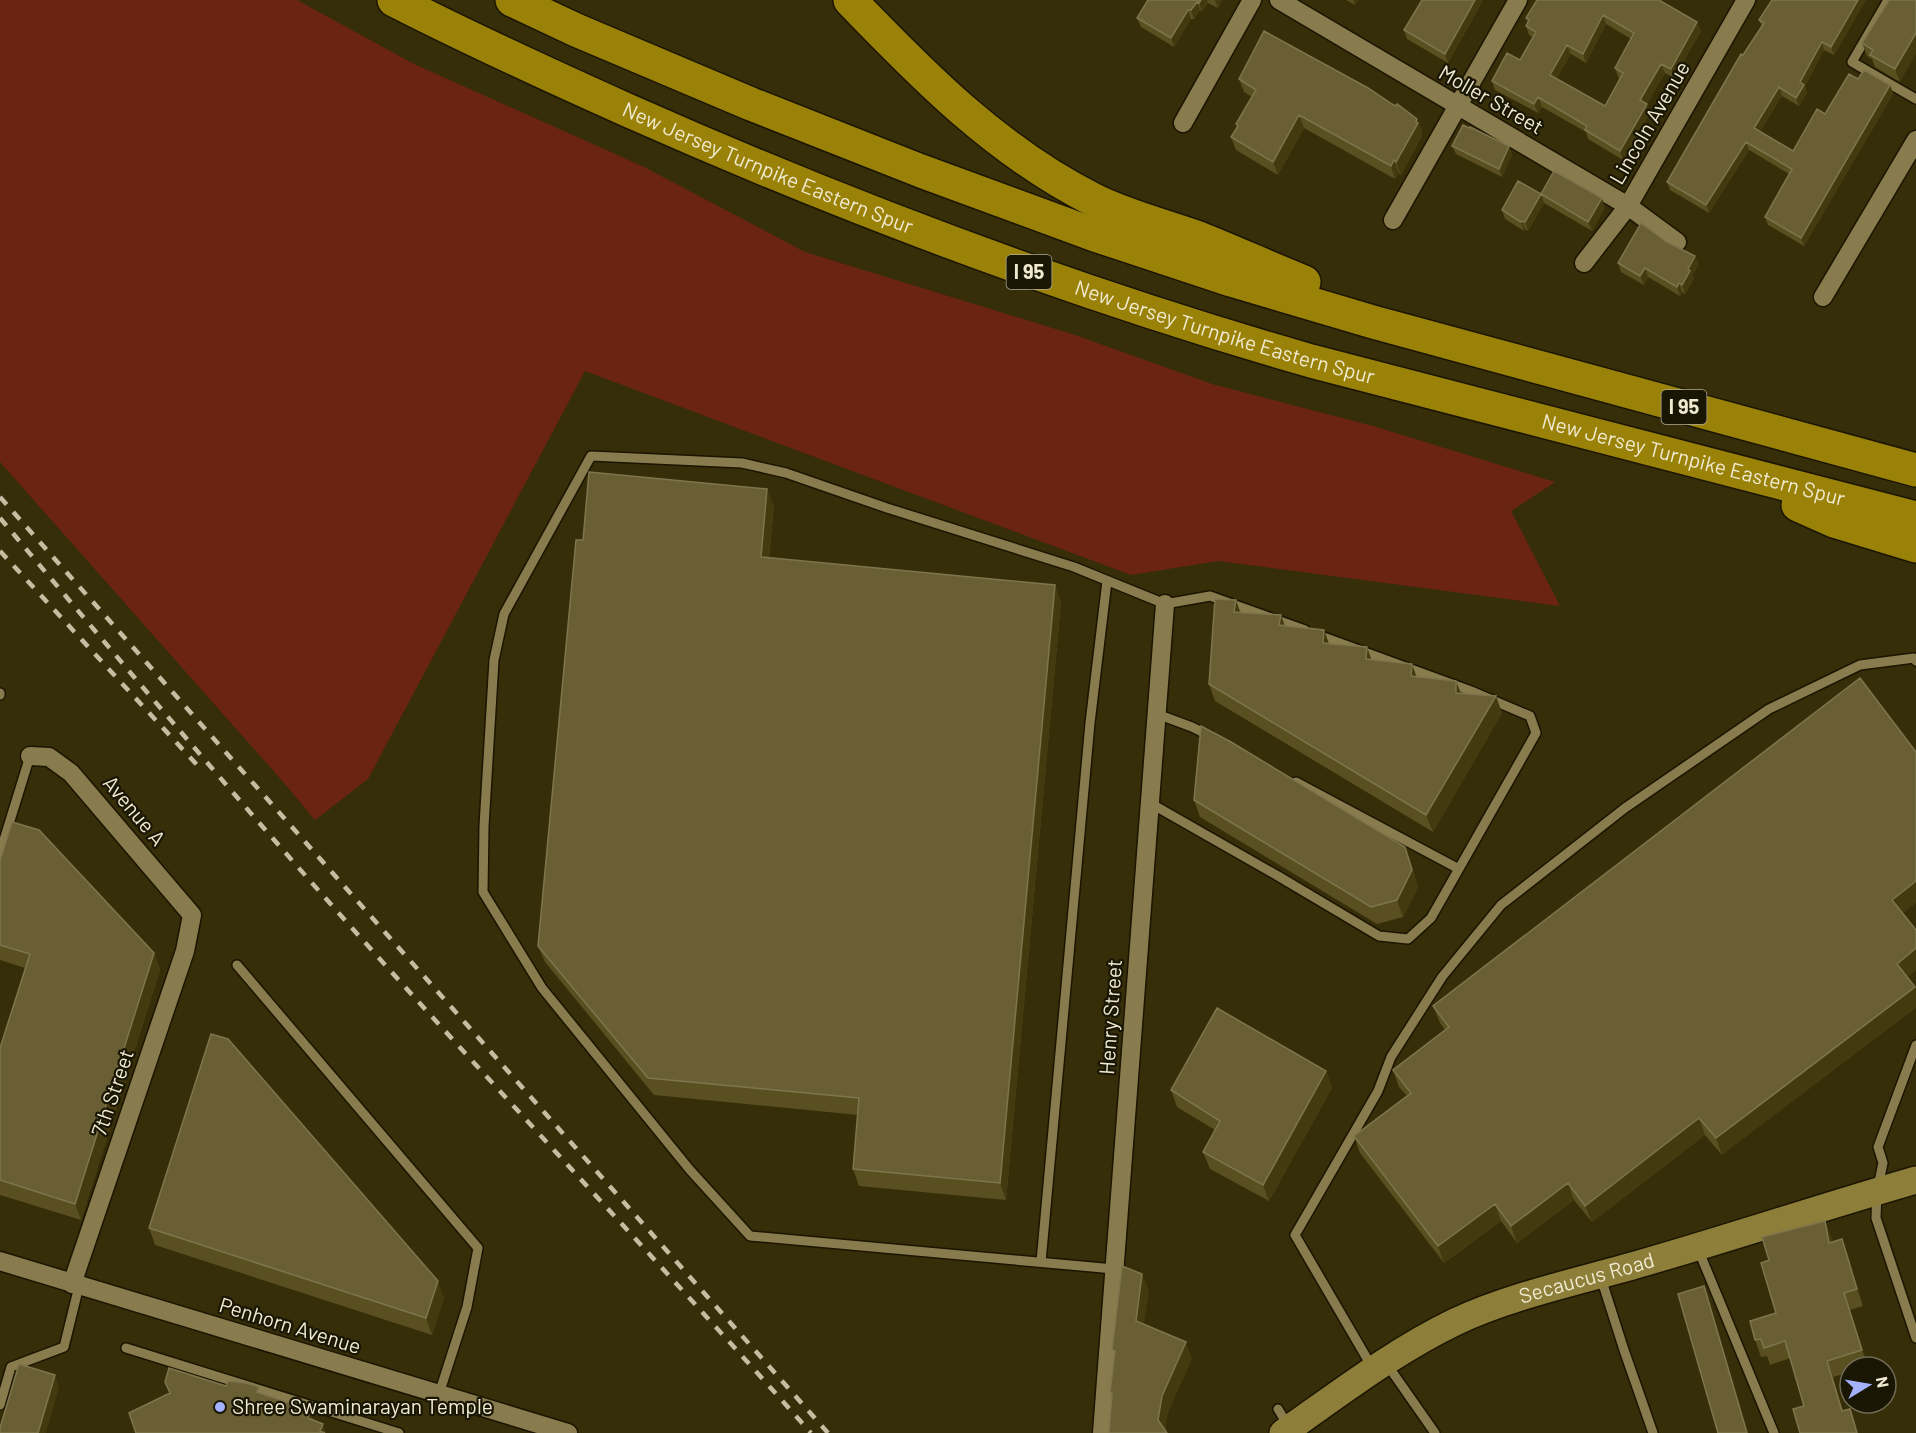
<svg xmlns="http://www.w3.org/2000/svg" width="1916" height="1433" font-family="Barlow,sans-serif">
<rect width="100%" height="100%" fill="#362d09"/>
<path fill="#6c2412" d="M0 0H297L414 64 644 167 805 252 1075 335 1212 384 1373 426 1555 482 1511 511 1560 606 1218 561 1131 575 585 371 368 779 315 820 285 784 0 462Z"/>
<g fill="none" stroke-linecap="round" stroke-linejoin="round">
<g stroke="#1b1501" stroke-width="12">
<path id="service" d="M1888 0 1852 62 1916 99
M0 693V695
M1157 714 1192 727 1210 736
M1296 782 1459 869
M1150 803 1278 876 1379 936 1408 939 1431 918 1536 733 1530 716 1471 691 1318 635
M0 853 30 756
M237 965 478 1248 467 1307 439 1394
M1916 1045 1878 1147 1883 1163 1877 1191 1876 1218 1916 1338
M1698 1249 1774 1433
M1041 1262 1090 723 1107 581
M1114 1269 750 1236 690 1170 542 988 483 892 484 826 494 660 504 614 591 456 742 463 786 473 887 508 1074 567 1165 604 1210 596 1305 630
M1601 1278 1624 1350 1653 1433
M126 1348 399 1433
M1386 1363 1435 1433
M1372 1367 1295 1235 1378 1091 1391 1057 1442 977 1501 905 1625 808 1769 709 1860 665 1914 658 1916 661
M0 1405 11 1367 64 1347 79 1286
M1278 1409 1289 1427"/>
</g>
<g stroke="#1b1501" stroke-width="21">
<path id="minor" d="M1279 0 1628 206 1677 242
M1183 123 1252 0
M1393 220 1518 0
M1584 263 1628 206 1746 0
M1823 297 1916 140
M30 756 49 757 71 773 192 915 185 951 72 1284
M0 1261 568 1433
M1102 1433 1165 604"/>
</g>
<g stroke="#1b1501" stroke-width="30">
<g id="secondary">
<path id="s1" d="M1283 1433C1339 1394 1393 1352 1455 1322 1512 1295 1585 1280 1646 1262 1736 1236 1826 1206 1916 1180"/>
</g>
</g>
<g stroke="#1b1501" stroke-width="36">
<g id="motorway">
<path id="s2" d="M394 0C470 39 549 75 627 110 850 209 1077 294 1311 361L1916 518"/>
<path d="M512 0 576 30 751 104 921 171 1095 235 1231 280 1373 322 1916 470"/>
<path d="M850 0C923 76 997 151 1092 199 1125 216 1163 225 1199 238 1234 252 1269 268 1304 282"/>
<path d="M1798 505 1834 521 1916 546"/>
</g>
</g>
<use href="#service" stroke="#887c4e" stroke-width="9"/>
<use href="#minor" stroke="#887c4e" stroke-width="18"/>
<use href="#secondary" stroke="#8d7e39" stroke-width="27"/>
<use href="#motorway" stroke="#9a8209" stroke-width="33"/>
<path stroke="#c4bda2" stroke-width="4.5" stroke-dasharray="10 10" stroke-linecap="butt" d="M0 497 828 1433
M0 518C116 656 232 794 352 928 504 1098 660 1263 811 1433
M0 551 198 766"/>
</g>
<path fill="#594f21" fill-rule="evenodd" d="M1148 0H1222L1218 8 1208 3 1202 12 1200 10 1194 19H1191L1174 47 1141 27 1137 18Z
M1346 0H1358L1355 5Z
M1483 0 1448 63 1407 39 1404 30Z
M1537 0 1697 22 1701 31 1674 78 1665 73 1647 104 1650 113 1623 160 1588 139 1586 132 1542 107 1538 113 1495 90 1492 81 1520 60 1532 37 1529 35 1526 26 1528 22 1526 18ZM1606 24 1631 39 1615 68 1618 77 1620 79 1605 106 1556 79 1571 54 1586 63Z
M1866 0 1834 55 1824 50 1805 86 1807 93 1799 106 1782 96 1760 131 1793 151 1825 114 1858 79 1890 85 1893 94 1804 246 1768 225 1765 217 1789 174 1749 150 1709 213 1670 190 1667 182 1743 55 1762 27 1759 20Z
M1889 0 1900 82 1875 67 1872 59 1867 56 1862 43Z
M1239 79 1392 104 1417 119 1422 131 1421 133 1422 136 1401 175 1399 173 1395 179 1304 128 1278 175 1236 150 1231 137 1237 127 1236 124 1252 97 1244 92Z
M1452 146H1509L1512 155 1502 177 1456 154Z
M1541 194 1605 207 1592 231 1544 203 1528 231 1525 229 1524 231 1505 219 1502 210Z
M1667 242 1699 264 1692 275 1694 279 1685 294 1682 292 1680 296 1648 277 1644 285 1621 272 1618 263Z
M774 506 769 558 1061 602 1006 1200 859 1186 853 1169 858 1115 654 1095 545 962 538 946 583 540Z
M1241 612 1285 626 1324 630 1329 644 1416 677 1456 681 1461 693 1502 713 1433 832 1215 701 1209 684Z
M1194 800 1411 864 1418 887 1403 917 1377 924 1200 817Z
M0 861 154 953 160 970 81 1220 0 1195V1048L25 968 0 960Z
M1902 913 1916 970 1907 977 1722 1155 1705 1135 1592 1222 1574 1200 1517 1243 1501 1221 1444 1263 1360 1153 1354 1136 1407 1096 1399 1087 1393 1070 1445 1030 1440 1023 1433 1006Z
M1326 1071 1332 1088 1269 1201 1210 1169 1203 1152 1215 1130 1177 1107 1171 1090Z
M149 1228 444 1298 432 1335 155 1245Z
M1832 1238V1242L1842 1239 1848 1256 1863 1306 1850 1310 1868 1367H1850V1372L1833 1377 1843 1411 1850 1409 1856 1426 1804 1406 1790 1358 1770 1365 1767 1356 1761 1357 1755 1340Z"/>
<path fill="#443a10" d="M1201 0H1207L1208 3 1202 12 1199 3Z
M1215 0H1222L1218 8Z
M1353 0H1358L1355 5Z
M1475 0H1483L1448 63 1445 54Z
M1858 0H1866L1834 55 1831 47Z
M1197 2 1200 10 1194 19 1191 10Z
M1188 10 1191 19 1174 47 1171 38Z
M1603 15 1606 24 1586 63 1583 54Z
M1697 22 1701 31 1674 78 1671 69Z
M1916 33V54L1900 82 1895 69Z
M1822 42 1824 50 1805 86 1807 93 1799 106 1796 98 1800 82Z
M1567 45 1571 54 1553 84 1550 75Z
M1661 64 1665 73 1647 104 1650 113 1623 160 1620 151 1640 100Z
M1890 85 1893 94 1804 246 1801 238Z
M1779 87 1782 96 1757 136 1754 128Z
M1538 97 1542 107 1538 113 1534 104Z
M1299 115 1304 128 1278 175 1273 162Z
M1417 119 1422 131 1421 133 1422 136 1401 175 1396 162Z
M1746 142 1749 150 1709 213 1706 205Z
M1509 146 1512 155 1502 177 1499 169Z
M1394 160 1399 173 1395 179 1391 166Z
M1541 194 1544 203 1528 231 1525 222Z
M1602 198 1605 207 1592 231 1588 222Z
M1522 221 1525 229 1524 231 1521 222Z
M1695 256 1699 264 1692 275 1694 279 1685 294 1682 285 1688 269Z
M1645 268 1648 277 1644 285 1640 276Z
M1679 283 1682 292 1680 296 1677 287Z
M767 489 774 506 767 574 761 557Z
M1055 585 1061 602 1006 1200 1000 1183Z
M1236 600 1242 617 1234 612Z
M1281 615 1287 632 1279 625Z
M1324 630 1330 647 1323 643Z
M1367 647 1373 664 1366 659Z
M1412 664 1418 681 1411 676Z
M1456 681 1462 698 1456 693Z
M1496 696 1502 713 1433 832 1426 815Z
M1405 847 1418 887 1403 917 1397 900Z
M1916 881V903L1898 917 1892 900Z
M1916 948V970L1903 981 1897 964Z
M154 953 160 970 81 1220 75 1204Z
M1915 987 1916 989V1008L1722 1155 1716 1138Z
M1326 1071 1332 1088 1269 1201 1263 1185Z
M1699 1118 1705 1135 1592 1222 1585 1206Z
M1568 1183 1574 1200 1517 1243 1511 1226Z
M1495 1204 1501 1221 1444 1263 1438 1246Z
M1825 1221 1832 1238 1835 1260 1829 1243Z
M1842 1239 1848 1256 1863 1306 1857 1289Z
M1142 1274 1149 1291 1142 1337 1136 1321Z
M438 1281 444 1298 432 1335 426 1318Z
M1704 1286 1710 1303 1748 1433H1747Z
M1844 1293 1850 1310 1868 1367 1862 1350Z
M1186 1342 1192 1359 1168 1413 1165 1433 1158 1420 1162 1396Z
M1827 1361 1833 1377 1848 1428 1842 1411Z
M55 1375 59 1388 46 1433H38Z
M310 1410 316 1427 308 1418Z
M323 1424 326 1433H321L320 1431Z"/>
<path fill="#6a5f34" stroke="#7f754d" stroke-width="1.5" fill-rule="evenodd" d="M1148 0H1201L1199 3 1197 2 1191 10H1188L1171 38 1137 18Z
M1422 0H1475L1445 54 1404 30Z
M1537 0H1659L1697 22 1671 69 1661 64 1640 100 1647 104 1620 151 1585 130 1587 126 1538 97 1534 104 1492 81 1507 53 1520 60 1536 32 1526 26 1529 20 1526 18ZM1603 15 1634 33 1615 68 1623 73 1605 106 1550 75 1567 45 1583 54Z
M1772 0H1858L1831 47 1822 42 1800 82 1804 85 1796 98 1779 87 1754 128 1793 151 1817 109 1825 114 1849 74 1858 79 1864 70 1890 85 1801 238 1765 217 1792 169 1746 142 1706 205 1667 182 1741 54 1743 55 1764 23 1759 20Z
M1889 0H1916V33L1895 69 1870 55 1873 50 1862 43Z
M1264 31 1368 88 1392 104 1396 106 1397 104 1417 119 1416 122 1418 123 1396 162 1394 160 1391 166 1299 115 1273 162 1231 137 1238 126 1236 124 1256 90 1239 79Z
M1463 125 1469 128 1470 127 1509 146 1499 169 1452 146Z
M1554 171 1602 198 1588 222 1541 194Z
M1518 181 1541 194 1525 222 1522 221 1521 222 1502 210Z
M1641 223 1667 242 1695 256 1688 269 1690 271 1682 285 1679 283 1677 287 1645 268 1640 276 1618 263Z
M589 472 767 489 761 557 1055 585 1000 1183 853 1169 859 1098 648 1078 538 946 576 540H583Z
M1215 599 1236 600 1234 612 1281 615 1279 625 1324 630 1323 643 1367 647 1366 659 1412 664 1411 676 1456 681V693L1496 696 1426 815 1209 684Z
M1860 678 1916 752V881L1892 900 1916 930V948L1897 964 1915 987 1716 1138 1699 1118 1585 1206 1568 1183 1511 1226 1495 1204 1438 1246 1354 1136 1411 1093 1393 1070 1449 1027 1433 1006Z
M1201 726 1231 742 1405 847 1412 870 1397 900 1371 907 1194 800Z
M12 822 39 830 154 953 75 1204 0 1180V1048L30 954 0 945V861Z
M1217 1008 1326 1071 1263 1185 1203 1152 1220 1121 1171 1090Z
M211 1034 228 1039 438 1281 426 1318 149 1228Z
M1825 1221 1829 1243 1842 1239 1857 1289 1844 1293 1862 1350 1827 1361 1842 1411 1850 1409 1857 1433H1800L1793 1409 1804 1406 1785 1341 1764 1348 1761 1339 1755 1340 1750 1321 1776 1313 1761 1263 1769 1260 1762 1237Z
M1122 1266 1142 1274 1136 1321 1186 1342 1162 1396 1158 1420 1167 1433H1109L1112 1393H1110L1115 1351 1112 1350Z
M1704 1286 1747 1433H1718L1678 1294Z
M19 1364 55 1375 38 1433H0V1428Z
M169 1368 226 1386 228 1381 246 1383 259 1387 257 1392 310 1410 308 1418 323 1424 320 1431 325 1433H136L129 1413 170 1393 165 1382Z"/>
<circle fill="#a4b2fc" stroke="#1a1604" stroke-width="2" cx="220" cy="1407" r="6"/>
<g text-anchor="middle" stroke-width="4.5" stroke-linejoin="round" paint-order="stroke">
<g fill="#1a1604" stroke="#b0aa94" stroke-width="1.5">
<rect x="1006.5" y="255" width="45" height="34" rx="4.5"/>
<rect x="1661.5" y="390" width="45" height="34" rx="4.5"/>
</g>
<g font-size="20" font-weight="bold" fill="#f0ead1">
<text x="1029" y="279">I 95</text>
<text x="1684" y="414">I 95</text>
</g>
<g font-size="21" fill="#f0ead1" stroke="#1a1604">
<text transform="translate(1491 100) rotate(30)" y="7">Moller Street</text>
<text transform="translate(1650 123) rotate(-60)" y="7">Lincoln Avenue</text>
<text dy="7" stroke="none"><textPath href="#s2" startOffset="410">New Jersey Turnpike Eastern Spur</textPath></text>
<text dy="7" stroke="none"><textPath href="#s2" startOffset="896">New Jersey Turnpike Eastern Spur</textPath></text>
<text dy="7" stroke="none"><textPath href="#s2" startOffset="1382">New Jersey Turnpike Eastern Spur</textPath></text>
<text transform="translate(134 811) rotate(50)" y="7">Avenue A</text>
<text transform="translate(1111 1017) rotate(-86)" y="7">Henry Street</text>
<text transform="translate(113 1093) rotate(-71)" y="7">7th Street</text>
<text dy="7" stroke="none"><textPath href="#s1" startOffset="344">Secaucus Road</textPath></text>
<text transform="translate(290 1326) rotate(17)" y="7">Penhorn Avenue</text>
</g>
<g font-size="21" fill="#f0ead1" stroke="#1a1604" text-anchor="start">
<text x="232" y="1414">Shree Swaminarayan Temple</text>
</g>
</g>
<g transform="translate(1868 1385) rotate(79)"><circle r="28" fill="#1a1604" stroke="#706b56" stroke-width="1.5"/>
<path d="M0-4.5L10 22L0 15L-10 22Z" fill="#a4b2fc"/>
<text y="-9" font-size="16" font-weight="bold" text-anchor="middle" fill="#f0ead1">N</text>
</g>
</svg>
